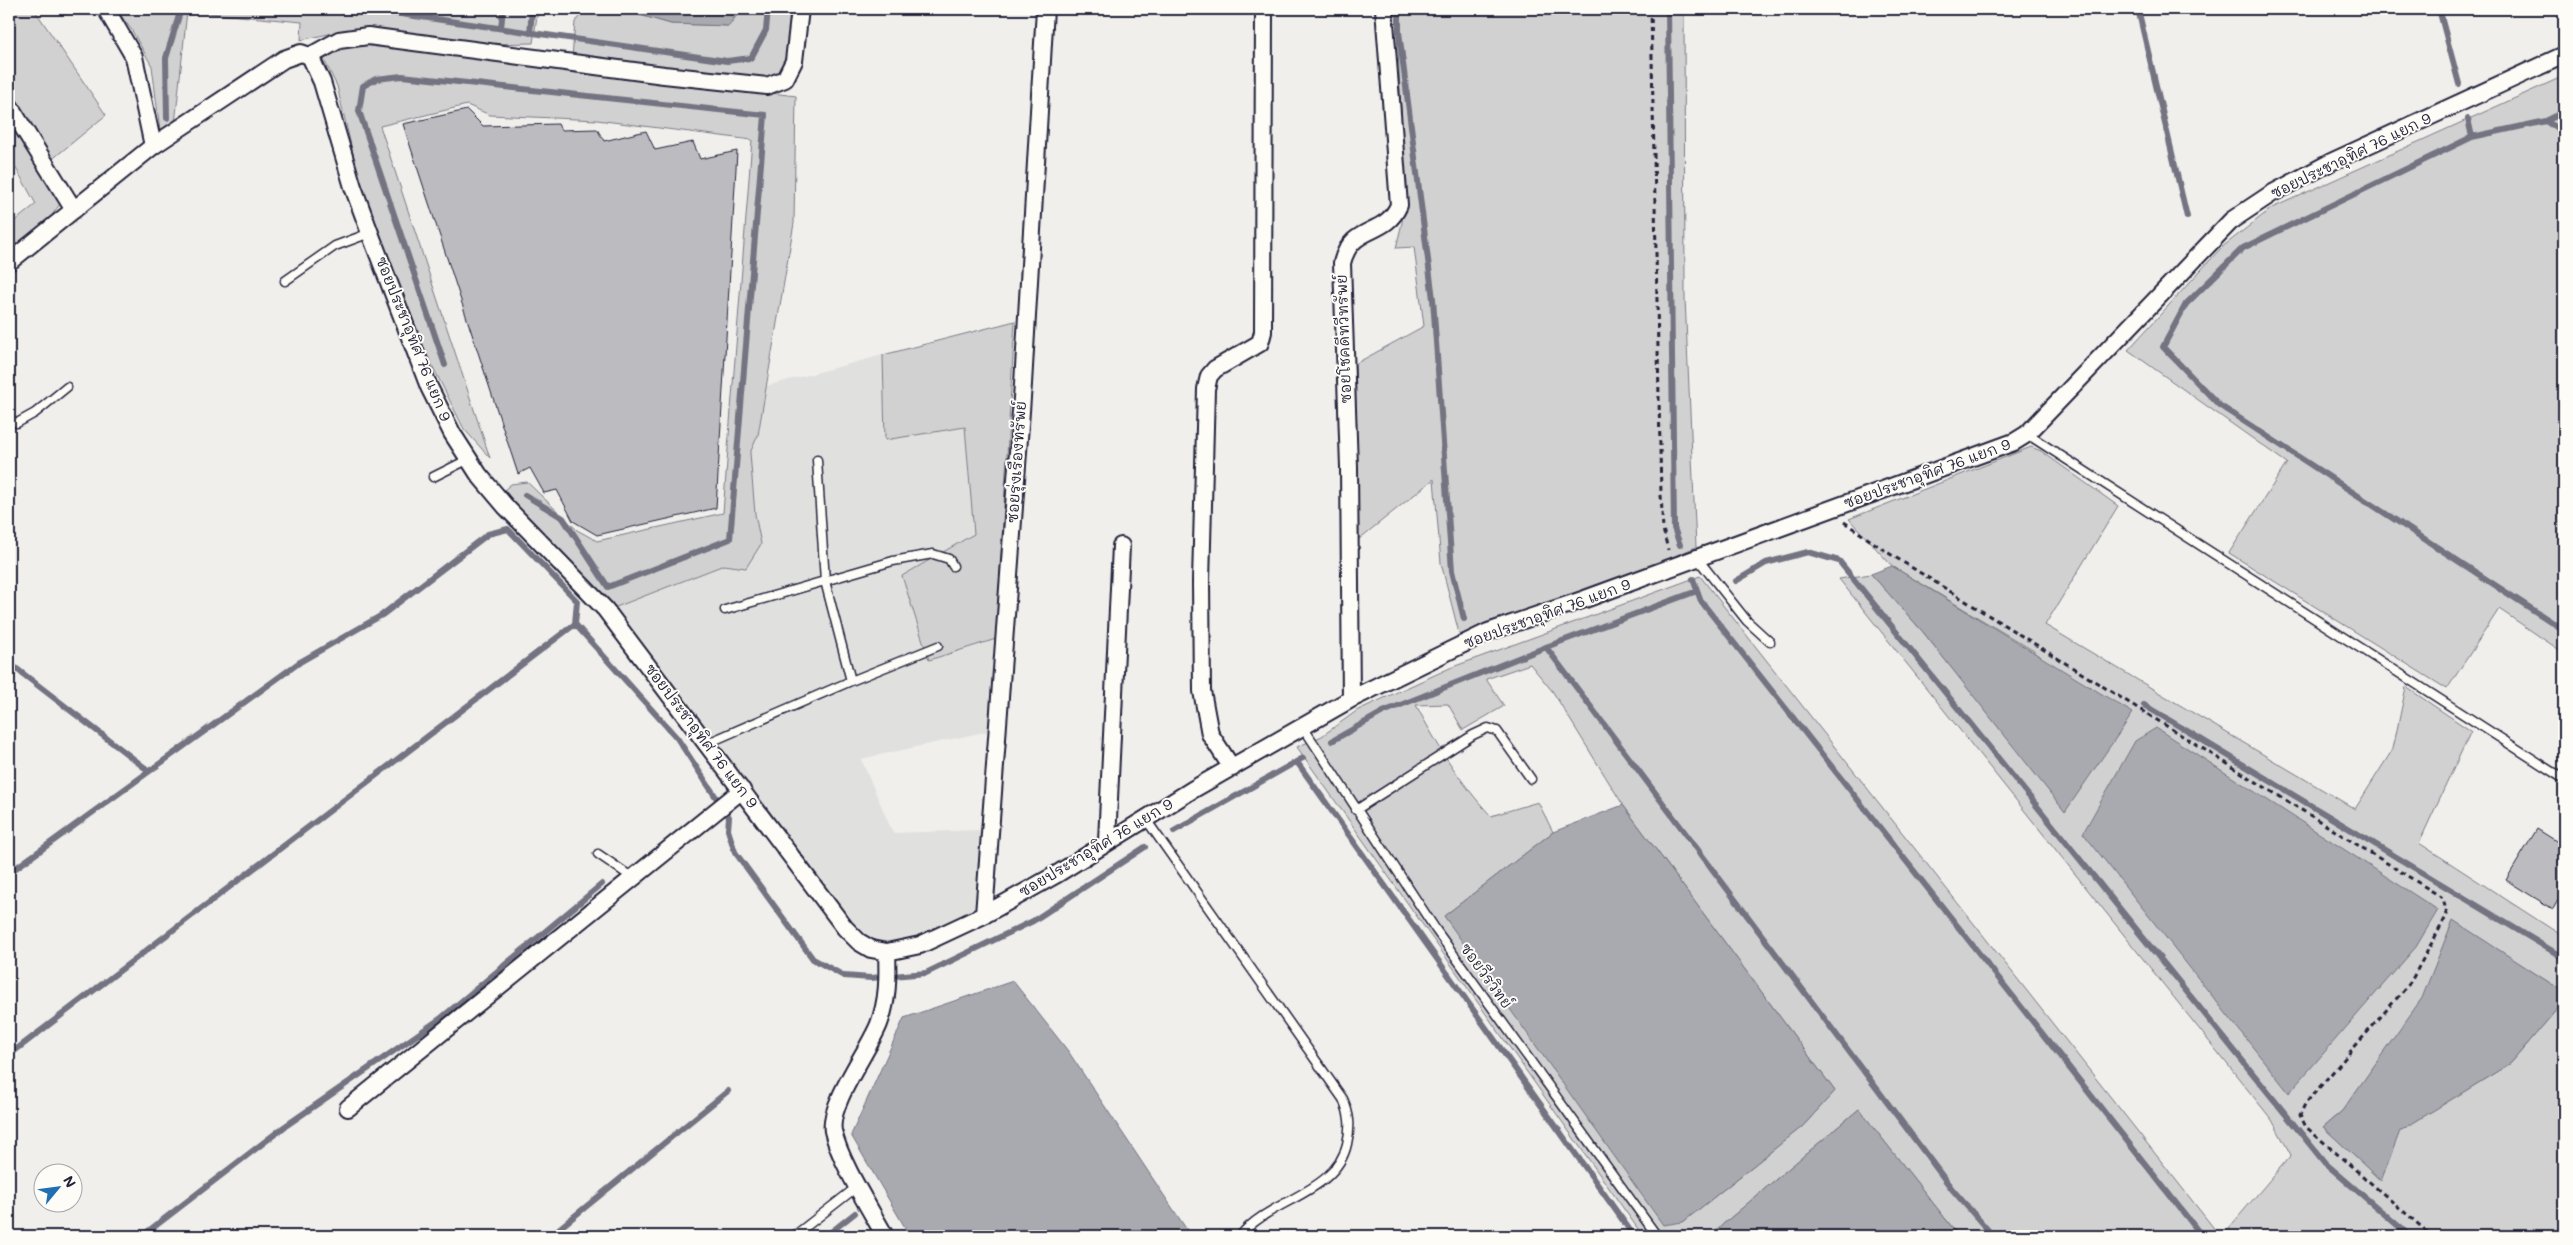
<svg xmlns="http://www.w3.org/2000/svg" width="2573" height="1245" font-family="Mali,'Playpen Sans Thai',sans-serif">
<rect width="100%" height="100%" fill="#f0efec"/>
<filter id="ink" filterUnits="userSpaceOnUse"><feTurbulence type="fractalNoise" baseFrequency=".02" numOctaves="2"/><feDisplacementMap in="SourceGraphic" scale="10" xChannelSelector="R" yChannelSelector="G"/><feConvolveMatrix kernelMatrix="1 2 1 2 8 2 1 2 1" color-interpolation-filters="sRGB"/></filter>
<g filter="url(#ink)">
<path fill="#e0e0df" d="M883 355 885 440 965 427 974 534 902 576 929 660 996 639 989 731 861 759 893 833 981 830 976 910 912 941 884 946 863 936 616 607 724 565 761 544 755 514 749 453 758 435 766 386Z"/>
<path fill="#d2d1d1" stroke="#7a7a86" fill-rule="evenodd" d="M20 9H34L106 115 50 161 9 98V17Z
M116 9 492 10 538 9 533 43 490 44 342 31 301 40 302 22 187 11 175 124 160 131 152 66 131 29Z
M585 9H619L671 24 729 26 738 14 739 9H795L789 59 781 73 764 80 572 57 575 22Z
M1396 9H1684L1685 298 1696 547 1677 555 1658 567 1461 641 1441 563 1434 479 1359 539 1355 364 1424 326 1414 247 1396 248 1402 223 1404 171Z
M353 42 796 96 794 223 758 435 750 453 755 514 761 544 746 568 724 565 616 607 503 491 511 484 527 482 577 530 597 541 723 513 752 140 597 120 490 115 467 105 380 126 490 458 464 429 419 339 362 192 337 86 324 60 338 47Z
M2564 76V653L2499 609 2447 689 2229 553 2287 463 2128 350 2221 248 2272 208Z
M9 120 62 201 48 221 9 251V226L36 204 9 156Z
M1015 321 996 639 929 660 902 576 974 534 965 427 885 440 883 355Z
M2031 447 2041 451 2118 506 2045 625 2355 809 2393 749 2406 687 2471 731 2419 843 2564 937V992L2453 921 2423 998 2342 1111 2323 1127 2381 1180 2399 1131 2511 1063 2564 1001V1236H2222L2291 1155 2272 1120 1839 579 1871 574 1923 632 2066 811 2034 651 1892 566 1849 519Z
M1700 576 2220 1236H1959L1859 1109 1709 1236H1643L1297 747 1322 736 1358 710 1450 668ZM1530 664 1553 692 1623 805 1835 1091 1803 1126 1683 1222 1444 916 1553 832 1538 802 1491 816C1458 780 1439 748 1416 705L1448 704 1463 730 1504 706 1486 679Z"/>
<path fill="#a9a9b0" stroke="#737381" d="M619 9H739L729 26 671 24Z
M1892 566 2133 713 2065 812 1923 632 1871 574Z
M2156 728 2438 910 2416 947 2289 1093 2083 833 2135 741Z
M1623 805 1835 1091 1803 1126 1683 1222 1663 1225 1444 916 1553 832Z
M2453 920 2564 992V1001L2511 1063 2400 1131 2381 1181 2323 1127 2342 1111 2422 998Z
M1013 981 1068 1051 1191 1236H910L851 1135 904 1018Z
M1859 1109 1959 1236H1709Z"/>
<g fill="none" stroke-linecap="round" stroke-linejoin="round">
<path stroke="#737381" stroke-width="6" d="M366 9 727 61 751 58 766 30 768 9
M1399 9V32L1433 299 1452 571 1464 619
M1668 9 1674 528 1680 545
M2138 9 2187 217
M2439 9 2459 84
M501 28 503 9
M530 33 532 9
M167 118 166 58 181 9
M2468 119 2472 137 2546 121 2564 134
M2546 121 2564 112
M2472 137 2243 248 2186 304 2163 347 2219 405 2564 630
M445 365 359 111 363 86 376 79 402 76 765 115 730 539 608 587 563 518 525 495
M1693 579 1701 601 2202 1236
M1736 581 1766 563 1808 552 1839 561 2325 1163 2410 1236
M1546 647 1952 1189 1993 1236
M9 663 149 771
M2144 705 2564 958
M1332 741 1383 712 1546 647 1697 591
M1297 762 1634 1236
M1174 831 1303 758
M9 873 300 662 382 615 488 534 508 529 577 601 575 624 677 738 729 817 728 830 735 852 813 959 844 976 871 978 926 973 1033 921 1145 847
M9 1055 575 624
M142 1236 284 1127 440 1019 602 884
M550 1236 728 1091
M826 1236 855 1213"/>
</g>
<path fill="#bcbcc0" stroke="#22223b" d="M467 110 483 126 558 124 561 130 597 129 604 141 646 131 655 150 693 142 700 159 737 151 716 508 597 535 573 521 557 490 544 493 530 468 518 474 403 124Z
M2537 829 2564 846V890L2553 909 2506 880Z"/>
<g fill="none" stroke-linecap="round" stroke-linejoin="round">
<g stroke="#22223b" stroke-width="11">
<path id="lane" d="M285 281 335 246 370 233
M9 420 17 423 35 413 67 387
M2027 434 2564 779
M817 460 825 581 851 681
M433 477 469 459
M1697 558 1747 621 1770 642
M725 610 893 561 933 554 949 559 953 566
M1303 727 1436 930 1657 1236
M708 743 851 681 938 646
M1356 810 1473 735 1488 728 1497 731 1531 779
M1145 818 1343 1099C1350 1115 1351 1126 1347 1144 1336 1194 1269 1199 1240 1236
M598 854 633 878
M794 1236 858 1186"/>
</g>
<g stroke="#22223b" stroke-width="20">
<path id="street" d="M106 9 134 57 153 146
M310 56 339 40 368 36 664 75 767 86 785 79 794 61 800 9
M9 105 74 210
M9 262 153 146 284 59 301 53 310 56 322 82 353 187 370 233 429 387 452 433 479 475 506 507 605 609 845 928 859 942 871 949 887 952 920 945 984 915 1057 874 1192 790 1351 699 1453 649 1488 632 1585 599 2014 442 2027 434 2232 220 2271 194 2331 162 2564 55
M1351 699 1349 467 1342 263C1352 223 1385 238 1399 205L1384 9
M1232 768 1210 734 1202 691 1201 582 1206 389 1209 376 1215 369 1260 343 1263 332 1264 9
M1107 841 1121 546
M984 915 1023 384 1045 9
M348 1108 742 790
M885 1236C869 1207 840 1162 833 1131 828 1104 869 1050 879 1024 888 1000 888 977 887 952"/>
</g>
<path stroke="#22223b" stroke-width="3" stroke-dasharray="5 4" stroke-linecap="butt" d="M1651 9 1661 495 1663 529 1668 550
M1844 522 1890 554 2443 898 2447 915 2410 983 2305 1104 2300 1115 2306 1127 2432 1236"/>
<use href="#lane" stroke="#fdfcf7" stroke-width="8"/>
<use href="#street" stroke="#fdfcf7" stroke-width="16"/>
</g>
</g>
<g text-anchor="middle" stroke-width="4" stroke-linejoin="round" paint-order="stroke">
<g font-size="15" fill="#22223b" stroke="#fdfcf7">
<text transform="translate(2351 156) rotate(-26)" y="5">ซอยประชาอุทิศ 76 แยก 9</text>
<text transform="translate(413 339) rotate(68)" y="5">ซอยประชาอุทิศ 76 แยก 9</text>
<text transform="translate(1344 339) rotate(-92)" y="5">ซอยโชคดีทวีทรัพย์</text>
<text transform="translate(1017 462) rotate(-86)" y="5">ซอยรุ่งเรืองทรัพย์</text>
<text transform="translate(1927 474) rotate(-20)" y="5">ซอยประชาอุทิศ 76 แยก 9</text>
<text transform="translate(1547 614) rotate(-20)" y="5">ซอยประชาอุทิศ 76 แยก 9</text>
<text transform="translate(701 736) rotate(53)" y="5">ซอยประชาอุทิศ 76 แยก 9</text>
<text transform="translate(1096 848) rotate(-31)" y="5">ซอยประชาอุทิศ 76 แยก 9</text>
<text transform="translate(1486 976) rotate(54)" y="5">ซอยวีรวิทย์</text>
</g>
</g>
<rect width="2573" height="1245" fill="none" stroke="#fdfcf7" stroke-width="30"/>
<rect x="15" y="15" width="2543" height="1215" fill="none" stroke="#22223b" stroke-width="2" filter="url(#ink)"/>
<g transform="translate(58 1188) rotate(61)"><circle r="24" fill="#fdfcf7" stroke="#a5a5ac"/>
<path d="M0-4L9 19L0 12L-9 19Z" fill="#1f6fb2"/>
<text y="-8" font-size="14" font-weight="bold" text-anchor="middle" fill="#22223b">N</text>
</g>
</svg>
